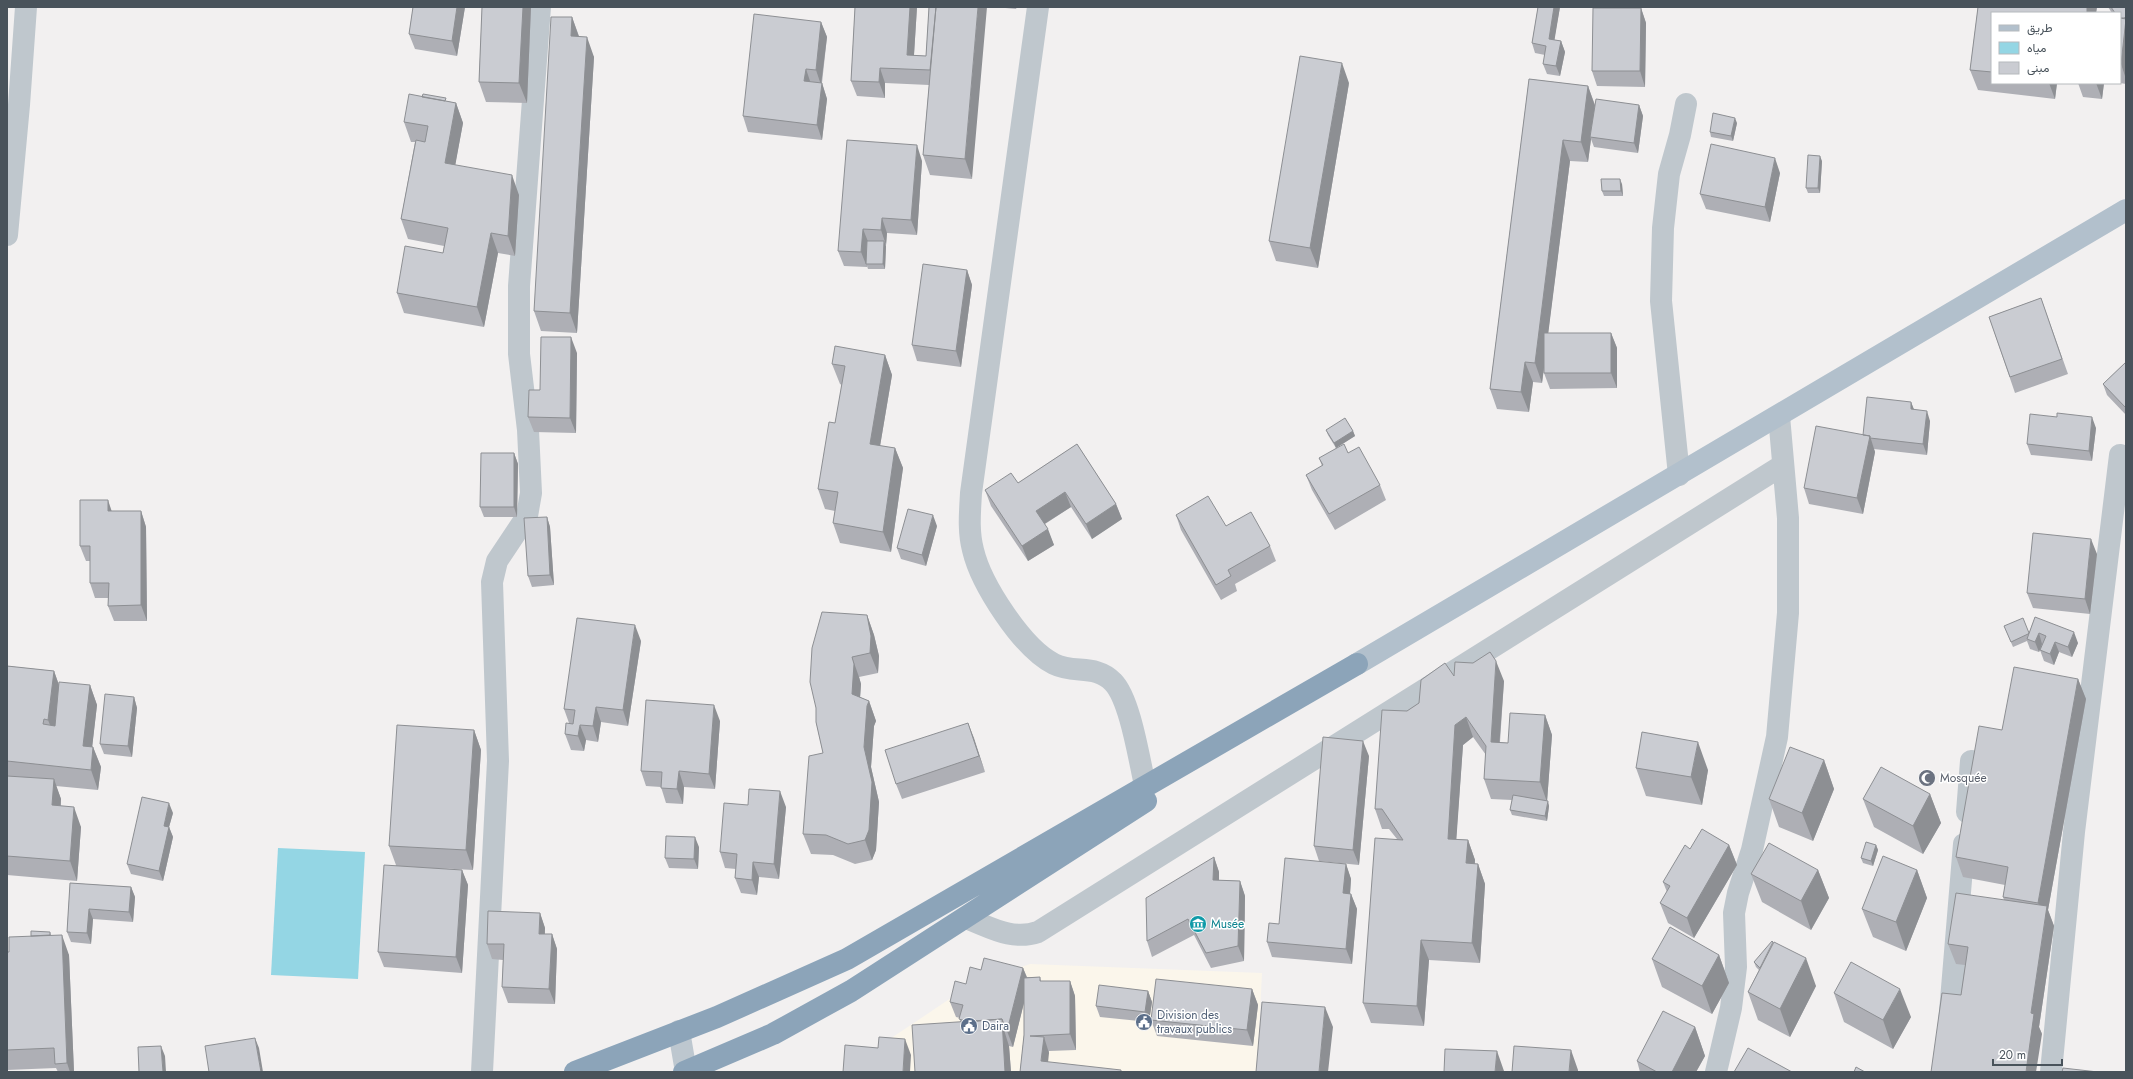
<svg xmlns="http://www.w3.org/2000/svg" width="2133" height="1079" font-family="Jost,Vazirmatn,sans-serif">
<rect width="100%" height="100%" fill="#f2f0f0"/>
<path fill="#fbf6eb" d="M1030 964 1262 973 1257 1072H848V1067L972 984Z"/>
<path fill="#94d6e4" d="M278 848 365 852 358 979 271 975Z"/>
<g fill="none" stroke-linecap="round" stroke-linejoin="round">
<path stroke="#bfc7cd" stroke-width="22" d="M1038 7 971 493C970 512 968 531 973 550 981 584 1022 648 1054 664 1074 674 1096 664 1113 682 1130 699 1139 759 1145 785
M7 235 19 105 26 7
M1679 475 1661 301 1663 228 1669 174 1680 135 1686 104
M1967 812 1971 761
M966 918C990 927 1012 941 1038 932L1783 465
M482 1072 498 761 492 582 497 561 527 516 531 493 528 430 519 354V286L540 7
M1716 1072 1731 1008 1736 967 1734 913 1738 893 1752 850 1777 737 1788 613V518L1779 416
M1945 1072 1964 844
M2051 1072 2074 832 2120 455"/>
<path stroke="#bdc7cf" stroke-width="22" d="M679 1031 686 1072"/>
<path stroke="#b2c0cc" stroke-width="22" d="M1357 664 2126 210"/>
<path stroke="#8ca4b9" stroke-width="22" d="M575 1072 717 1017 847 959 1357 664
M684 1072 773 1034 851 991 1146 801"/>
</g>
<path fill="#aeafb5" d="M413 7H465L457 56 415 49 409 34Z
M482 7H531L527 103 486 102 479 82Z
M855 7H917L914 55 926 56 929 7 972 179 930 175 923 155 929 85 885 83V98L857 96 851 81Z
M995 7H1017L1016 9Z
M1538 7H1560L1554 40 1561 41 1565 52 1560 76 1547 74 1543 64 1545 55 1535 53 1532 43Z
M1978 7H2097L2096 13H1992V83H2057L2055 99 1978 90 1970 70Z
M2108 7H2126V84L2120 83V13H2112Z
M1641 8 1646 23 1645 87 1597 86 1592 71Z
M572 17 579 36 594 57 577 333 541 331 534 311Z
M821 22 827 37 822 83 827 99 822 140 748 132 743 116Z
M1529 79 1588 86 1595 105H1639L1643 116 1638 153 1594 147 1591 139 1588 162 1570 161 1548 333H1611L1617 348V388L1550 389 1544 373V369L1542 383 1533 382 1529 412 1497 409 1490 389Z
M1349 83 1318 268 1276 261 1269 241Z
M2078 83H2104L2102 99 2083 97Z
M447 101 456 103 463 123 455 165 519 195 515 256 498 253 484 327 404 313 397 293 443 253 444 246 408 239 401 219 415 142H411L404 122Z
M1737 123 1733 141 1711 137 1710 132Z
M922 161 917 235 887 233 886 245H885L886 246 885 269H868L867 266V267L844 266 838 251Z
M1822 161 1820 193H1808L1806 188Z
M1780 173 1770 222 1706 209 1700 194Z
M1622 184 1623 196H1604L1602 191Z
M967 270 972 285 961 367 917 361 912 345Z
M2041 298 2068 374 2015 393 1989 317Z
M577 353 576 433 534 432 528 417 540 390Z
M885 355 892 375 880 446 895 448 903 468 891 552 840 543 833 523 835 511 825 509 818 489 835 423 842 385 840 384 832 364Z
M2126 362V415L2107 395 2103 384Z
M1911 402 1914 410 1930 421 1927 455 1874 449 1875 452 1863 514 1809 504 1804 488 1863 435Z
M2057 417 2096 428 2092 461 2031 455 2027 444Z
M1326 430 1353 431 1355 436 1336 448 1328 435Z
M1077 444 1116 504 1122 519 1092 539 1071 507 1045 524 1054 545 1028 561 991 506 985 490 1018 483Z
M514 453 518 464 517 517H484L480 507Z
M1348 453 1380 485 1386 500 1335 530 1312 490 1306 475 1322 466 1319 458Z
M112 511H141L146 527 147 621H114L108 606V598H95L90 583V561H86L80 546Z
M1176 515 1226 526 1270 546 1276 561 1235 584 1237 591 1221 600 1181 530Z
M547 517 550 527 554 585 532 587 528 576Z
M937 526 926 566 901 559 897 548Z
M2097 554 2090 614 2033 608 2027 593Z
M867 615 874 635 879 656 878 673 859 677 861 684 860 697 869 701 876 721 874 726 871 767 879 802 876 850 872 860 855 864 833 855 811 854 803 834 823 753 816 722Z
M2035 617 2078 643 2072 657 2059 652 2054 665 2044 661 2040 650 2043 644 2039 652 2030 649 2027 641 2013 647 2004 626 2029 633Z
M641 641 628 726 601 722 598 742 586 740 584 751 571 750 565 734 569 723 564 709Z
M7 666 54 671 59 685H90L97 705 92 747H93L101 767 98 790 56 786 61 799V806L81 827 77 881 7 875Z
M1454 676 1504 681 1500 742 1508 743 1545 715 1552 735 1547 801 1549 806 1547 821 1512 815 1510 810 1512 800 1491 799 1484 779 1486 755 1473 737 1463 745 1456 839 1468 840 1475 860V864H1478L1485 884 1480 963 1429 960 1424 1026 1371 1023 1363 1003 1397 839 1389 829H1382L1375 809 1407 711 1419 703Z
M2078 679 2086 699 2048 910 2054 926 2039 1027 2042 1034 1961 995 1965 965 1956 964 1948 944 2004 900 2003 897 2005 885 1963 877 1956 857 2002 730Z
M134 697 137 708 132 757 104 754 100 744Z
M720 721 715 789 684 787 683 804 666 803 661 787 646 786 641 771Z
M968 723 985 772 902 799 896 784Z
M474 730 481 750 473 870 437 868 462 870 468 885 462 973 384 967 378 952 396 865 389 846Z
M1369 756 1359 865 1319 861 1314 846Z
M1824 760 1834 789 1813 841 1779 827 1769 799Z
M1636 768 1708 770 1702 805 1646 796Z
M1930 794 1941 823 1923 854 1874 827 1863 799Z
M748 805 786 807 779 879 759 877 757 895 741 893 735 878 736 869 725 868 720 852Z
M173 813 169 827 173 837 163 881 131 874 127 864Z
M1729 845 1737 865 1694 938 1668 923 1660 903 1667 892 1663 882 1690 849Z
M1876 845 1878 850 1873 866 1863 863 1861 858Z
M699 847 698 869 669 868 665 858Z
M1214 857 1219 872V880L1240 881 1245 896 1244 961 1211 968 1194 935 1152 957 1147 941Z
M1346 864 1351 879 1350 894H1351L1357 909 1352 964 1272 957 1267 942 1279 924Z
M1818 870 1829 898 1811 930 1762 902 1751 874Z
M1917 870 1927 898 1906 951 1873 937 1862 909Z
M70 883 131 887 135 897 133 922 93 919 91 944 71 942 67 932Z
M540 913 545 928V934H552L557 949 555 1004 508 1003 502 987 503 960 492 959 487 944Z
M50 932 51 935 69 955 74 1072H58L56 1068 7 1070V952H9L31 936Z
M1719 955 1729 983 1712 1014 1662 987 1652 959Z
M1754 962 1816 986 1790 1037 1758 1020 1748 992 1759 970 1756 967Z
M1023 968 1027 977H1040L1041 981H1070L1075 996 1076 1050 1049 1051V1053L1020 1072 1024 1035V1002L1013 1047 1009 1046 1011 1072H915L960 1022V1018L956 1017 950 1002 966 984 981 970Z
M1252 989 1258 1005 1253 1046 1157 1036 1151 1020Z
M1148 991 1152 1002 1149 1022 1100 1017 1096 1006Z
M1834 993 1911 1017 1893 1049 1844 1022Z
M1695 1027 1705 1056 1696 1072H1640L1637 1061Z"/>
<path fill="#8d8f93" d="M457 7H465L457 56 452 41Z
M523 7H531L527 103 519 83Z
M910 7H917L913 70 907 55Z
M978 7H987L972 179 965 159Z
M1554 7H1560L1553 49 1549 39Z
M2087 7H2097L2096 13H2087Z
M1641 8 1646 23 1645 87 1640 71Z
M572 17 579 37 571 36Z
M2126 17V79L2121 64 2120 21Z
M821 22 827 37 821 85 816 70Z
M587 37 594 57 577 333 570 313Z
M1561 41 1565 52 1560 76 1556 66Z
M1342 63 1349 83 1318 268 1310 248Z
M880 68 885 83V98L879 82Z
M806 69 811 84 804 81Z
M822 83 827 99 822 140 817 125Z
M2049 83H2057L2055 99Z
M2096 83H2104L2102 99Z
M1588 86 1595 106 1590 137 1591 139 1588 162 1581 142Z
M456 103 463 123 452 183 445 163Z
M1639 105 1643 116 1638 153 1634 143Z
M1735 118 1737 123 1733 141 1731 136Z
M1563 140 1570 161 1542 383 1535 363Z
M917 145 922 161 917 235 911 220Z
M1820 156 1822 161 1820 193 1818 188Z
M1775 158 1780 173 1770 222 1765 207Z
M512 175 519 195 515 256 508 236Z
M1620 179 1622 184 1623 196 1621 191Z
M882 218 887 233 886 245 881 230Z
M863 229 869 244 866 264 867 267 861 252Z
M491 233 498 253 484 327 477 307Z
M884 241 886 246 885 269 883 264Z
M967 270 972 285 961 367 956 351Z
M1611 333 1617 348V388L1611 373Z
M571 337 577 353 576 433 570 418Z
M885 355 892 375 877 464 870 444Z
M1525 362 1533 382 1529 412 1521 392Z
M1911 402 1915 412 1911 409Z
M1927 411 1930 421 1927 455 1923 444Z
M2092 417 2096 428 2092 461 2089 451Z
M1353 431 1355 436 1336 448 1334 443Z
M1870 436 1875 452 1863 514 1857 498Z
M895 448 903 468 891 552 883 532Z
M514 453 518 464 517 517 514 507Z
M1065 492 1071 507 1041 526 1036 511Z
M108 500 113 515 108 511Z
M1116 504 1122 519 1092 539 1086 524Z
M141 511 146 527 147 621 141 605Z
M933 515 937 526 926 566 922 555Z
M547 517 550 527 554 585 550 575Z
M1048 529 1054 545 1028 561 1022 546Z
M2091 539 2097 554 2090 614 2085 599Z
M867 615 874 635 879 656 878 673 870 653Z
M635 625 641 641 628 726 623 710Z
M2074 632 2078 643 2072 657 2068 647Z
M2039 633 2042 644 2039 652 2035 642Z
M2055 642 2059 652 2054 665 2050 654Z
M852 657 859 677 861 684 859 714 852 694Z
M1496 661 1504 681 1498 762 1491 742Z
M54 671 61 691 56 740 48 720Z
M2078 679 2086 699 2048 910 2054 926 2039 1027 2042 1034 2036 1072H2026L2031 1013 2045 921 2038 903Z
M90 685 97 705 90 766 83 746Z
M134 697 137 708 132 757 128 746Z
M869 701 876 721 874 726 871 767 879 802 876 850 872 860 865 840 864 747 867 706Z
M714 705 720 721 715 789 709 774Z
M596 707 601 722 598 742 593 726Z
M1545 715 1552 735 1547 802 1540 782Z
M1466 717 1473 737 1463 745 1455 859 1448 839 1455 725Z
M968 723 974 738 985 772 979 756Z
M580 725 586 740 584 751 578 736Z
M474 730 481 750 473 870 466 850Z
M1363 741 1369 756 1359 865 1353 850Z
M1698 742 1708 770 1702 805 1691 777Z
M93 747 101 767 98 790 91 770Z
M1824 760 1834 789 1813 841 1802 813Z
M679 771 684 787 683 804 677 789Z
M54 779 61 799 59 825 52 805Z
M780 791 786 807 779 879 774 864Z
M1930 794 1941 823 1923 854 1913 826Z
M1548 801 1549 806 1547 821 1545 816Z
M169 803 173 813 169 827 173 837 163 881 159 871 164 826Z
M74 807 81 827 77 881 70 861Z
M695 837 699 847 698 869 694 859Z
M1468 840 1475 860 1473 883 1466 863Z
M1729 845 1737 865 1694 938 1687 918Z
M1876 845 1878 850 1873 866 1871 861Z
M1214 857 1219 872V896L1213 880Z
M753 862 759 877 757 895 752 880Z
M1346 864 1351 879 1349 909 1343 893Z
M1478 864 1485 884 1480 963 1472 943Z
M462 870 468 885 462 973 456 957Z
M1818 870 1829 898 1811 930 1801 901Z
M1917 870 1927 898 1906 951 1896 922Z
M1240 881 1245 896 1244 961 1238 946Z
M131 887 135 897 133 922 129 912Z
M1351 894 1357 909 1352 964 1346 949Z
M89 909 93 919 91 944 87 933Z
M540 913 545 928 544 949 539 934Z
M552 934 557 949 555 1004 549 989Z
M62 935 69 955 74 1072H70L67 1063Z
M1421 940 1429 960 1424 1026 1417 1006Z
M1719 955 1729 983 1712 1014 1702 986Z
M1806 958 1816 986 1790 1037 1780 1009Z
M1023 968 1029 983 1013 1047 1007 1031Z
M1070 981 1075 996 1076 1050 1070 1034Z
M1252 989 1258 1005 1253 1046 1247 1030Z
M1900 989 1911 1017 1893 1049 1883 1020Z
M1148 991 1152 1002 1149 1022 1145 1012Z
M1325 1007 1333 1027 1328 1072H1319Z
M1002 1019 1006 1031 1004 1030 1009 1046 1011 1072H1005Z
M1695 1027 1705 1056 1696 1072H1672Z
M1044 1037 1049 1053 1047 1072 1041 1061Z
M255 1038 259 1048 263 1072H261Z
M905 1039 911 1055 910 1072H903Z
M161 1046 165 1056 166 1072H163Z
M1571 1050 1578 1070V1072H1569Z
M1497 1051 1504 1071V1072H1495Z"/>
<path fill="#caccd2" stroke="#8d8f93" d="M413 7H457L452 41 409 34Z
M482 7H523L519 83 479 82Z
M855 7H910L907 55 926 56 929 7H936L930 70 880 68 879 82 851 81Z
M936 7H978L965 159 923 155Z
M1538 7H1554L1549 39 1561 41 1556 66 1543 64 1546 46 1532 43Z
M1978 7H2087V13H1992V72L1970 70Z
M2111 7H2126V17L2124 18H2120V13H2115Z
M1593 8H1641L1640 71H1592Z
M754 14 821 22 816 70 806 69 804 81 822 83 817 125 743 116Z
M551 17H572L571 36 587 37 570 313 534 311Z
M2120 18 2126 19 2121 64H2120Z
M1300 56 1342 63 1310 248 1269 241Z
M1529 79 1588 86 1581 142 1563 140 1535 363 1525 362 1521 392 1490 389Z
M409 94 456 103 445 163 512 175 508 236 491 233 477 307 397 293 405 246 443 253 448 228 401 219 416 140 425 142 428 126 404 122Z
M423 94 446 98 445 101 422 97Z
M1596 99 1639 105 1634 143 1590 137Z
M1713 113 1735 118 1731 136 1710 132Z
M847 140 917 145 911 220 882 218 881 230 863 229 861 252 838 251Z
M1711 144 1775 158 1765 207 1700 194Z
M1808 155 1820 156 1818 188H1806Z
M1601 179H1620L1621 191H1602Z
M867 241H884L883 264H866Z
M923 264 967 270 956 351 912 345Z
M2041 298 2062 359 2010 377 1989 317Z
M1544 333H1611V373H1544Z
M541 337H571L570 418 528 417 529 390H540Z
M835 346 885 355 870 444 895 448 883 532 833 523 838 492 818 489 829 422 835 423 845 366 832 364Z
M2126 362V408L2103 384Z
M1867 397 1911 402V409L1927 411 1923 444 1870 438V436L1863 435Z
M2057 413 2092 417 2089 451 2027 444 2030 414 2057 417Z
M1345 418 1353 431 1334 443 1326 430Z
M1816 426 1870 436 1857 498 1804 488Z
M1077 444 1116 504 1086 524 1065 492 1036 511 1048 529 1022 546 985 490 1011 473 1018 483Z
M1344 444 1348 453 1359 447 1380 485 1329 514 1306 475 1323 465 1319 458Z
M481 453H514V507H480Z
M1208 496 1226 526 1251 512 1270 546 1228 570 1231 576 1216 585 1176 515Z
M80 500H108V511H141V605L108 606 109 583H90V546H80Z
M908 509 933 515 922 555 897 548Z
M547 517 550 575 528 576 524 518Z
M2033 533 2091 539 2085 599 2027 593Z
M822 612 867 615 871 636 870 653 852 657 854 664 852 694 869 701 867 706 864 747 872 782 869 830 865 840 848 844 826 835 803 834 809 756 823 753 816 722V708L810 682 812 648Z
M2035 617 2074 632 2068 647 2055 642 2050 654 2040 650 2046 636 2039 633 2035 642 2027 639Z
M577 618 635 625 623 710 596 707 593 726 580 725 578 736 565 734 566 723 573 724 575 710 564 709Z
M2023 618 2029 633 2028 634 2011 642 2004 626Z
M1490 652 1496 661 1491 742 1508 743 1510 713 1545 715 1540 782 1484 779 1486 746 1466 717 1455 725 1448 839 1468 840 1466 863 1478 864 1472 943 1421 940 1417 1006 1363 1003 1375 838 1403 840 1382 809H1375L1382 710 1407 711 1419 703 1421 680 1445 663 1454 676 1455 662 1473 663Z
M7 666 54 671 48 720 44 719 43 724 55 726 59 682 90 685 83 746 93 747 91 770 7 761Z
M2014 667 2078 679 2038 903 2003 897 2008 867 1956 857 1979 726 2002 730Z
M105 694 134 697 128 746 100 744Z
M646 700 714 705 709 774 679 771 677 789 661 788 662 772 641 771Z
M968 723 979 756 896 784 885 750Z
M397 725 474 730 466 850 389 846Z
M1642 732 1698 742 1691 777 1636 768Z
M1323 737 1363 741 1353 850 1314 846Z
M1790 747 1824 760 1802 813 1769 799Z
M1881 767 1930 794 1913 826 1863 799Z
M7 776 54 779 52 805 74 807 70 861 7 856Z
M749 789 780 791 774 864 753 862 752 880 735 878 737 854 720 852 724 803 748 805Z
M1513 795 1548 801 1545 816 1510 810Z
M142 797 169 803 164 826 169 827 159 871 127 864Z
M1702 829 1729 845 1687 918 1660 903 1670 886 1663 882 1685 845 1690 849Z
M666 836 695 837 694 859 665 858Z
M1866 842 1876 845 1871 861 1861 858Z
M1769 843 1818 870 1801 901 1751 874Z
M1883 856 1917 870 1896 922 1862 909Z
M1214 857 1213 880 1240 881 1238 946 1206 953 1188 919 1147 941 1146 898Z
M1285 858 1346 864 1343 893 1351 894 1346 949 1267 942 1269 923 1279 924Z
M384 865 462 870 456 957 378 952Z
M70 883 131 887 129 912 89 909 87 933 67 932Z
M1956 893 2047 906 2031 1013 2034 1014 2026 1072H1931L1942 993 1961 995 1968 947 1948 944Z
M488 911 540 913 539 934H552L549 989 502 987 504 944H487Z
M1670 927 1719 955 1702 986 1652 959Z
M31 931 50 932V935L31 936Z
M62 935 67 1063 55 1064 54 1048 7 1050V952H9V937Z
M1772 941 1773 942 1760 968 1754 962Z
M1774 942 1806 958 1780 1009 1748 992Z
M984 958 1023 968 1007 1031 1004 1030V1024L1002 1019 968 1022 959 1019 963 1005 950 1002 955 981 966 984 970 967 981 970Z
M1851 962 1900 989 1883 1020 1834 993Z
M1040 977V981H1070V1034L1030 1036 1044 1037 1041 1061 1121 1070V1072H1020L1024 1035V978Z
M1156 979 1252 989 1247 1030 1151 1020Z
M1099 985 1148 991 1145 1012 1096 1006Z
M1262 1002 1325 1007 1319 1072H1256Z
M1663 1011 1695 1027 1672 1072H1657L1637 1061Z
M1002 1019 1005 1072H915L912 1025Z
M879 1037 905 1039 903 1072H843L845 1045 878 1048Z
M255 1038 261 1072H209L205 1046Z
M161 1046 163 1072H139L138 1047Z
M1514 1046 1571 1050 1569 1072H1512Z
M1748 1048 1792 1072H1734Z
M1445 1049 1497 1051 1495 1072H1444Z
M1856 1067 1865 1072H1854Z
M2063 1068 2098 1072H2062Z"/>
<defs>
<g id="mosque-disc" transform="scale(0.9)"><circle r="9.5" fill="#6b7280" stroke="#fff"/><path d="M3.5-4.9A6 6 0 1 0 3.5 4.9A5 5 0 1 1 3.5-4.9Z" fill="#fff"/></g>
<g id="museum-disc" transform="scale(0.9)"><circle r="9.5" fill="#0f9aa8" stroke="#fff"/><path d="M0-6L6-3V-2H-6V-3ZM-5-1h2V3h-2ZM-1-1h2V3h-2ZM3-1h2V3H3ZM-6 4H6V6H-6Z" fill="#fff"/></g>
<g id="civic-disc" transform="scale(0.9)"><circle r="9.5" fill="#5c6f8a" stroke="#fff"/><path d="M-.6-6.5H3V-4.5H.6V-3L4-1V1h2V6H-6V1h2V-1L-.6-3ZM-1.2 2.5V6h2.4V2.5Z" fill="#fff"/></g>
</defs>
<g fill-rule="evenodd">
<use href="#mosque-disc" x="1927" y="778"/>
<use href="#museum-disc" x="1198" y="924"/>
<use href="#civic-disc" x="1144" y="1022"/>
<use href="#civic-disc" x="969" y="1026"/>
</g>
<g text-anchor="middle" stroke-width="3" stroke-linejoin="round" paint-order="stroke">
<g font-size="12" fill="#5b616d" stroke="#fff" text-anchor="start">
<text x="1940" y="782">Mosquée</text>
</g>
<g font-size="12" fill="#0d838f" stroke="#fff" text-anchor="start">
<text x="1211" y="928">Musée</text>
</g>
<g font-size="12" fill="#4e5e75" stroke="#fff" text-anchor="start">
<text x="1157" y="1019">Division des<tspan x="1157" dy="14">travaux publics</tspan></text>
<text x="982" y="1030">Daira</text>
</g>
</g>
<rect width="2133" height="1079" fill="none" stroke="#49535b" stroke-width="16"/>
<rect x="1991" y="12" width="130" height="72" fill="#ffffff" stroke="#b6babd"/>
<rect x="1999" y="25" width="20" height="6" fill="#b2c0cc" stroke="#b6babd"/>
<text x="2027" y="32" font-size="12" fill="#49535b">طريق</text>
<rect x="1999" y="42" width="20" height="12" fill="#94d6e4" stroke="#b6babd"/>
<text x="2027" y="52" font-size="12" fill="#49535b">مياه</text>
<rect x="1999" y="62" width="20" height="12" fill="#caccd2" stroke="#b6babd"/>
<text x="2027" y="72" font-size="12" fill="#49535b">مبنى</text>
<path d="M1993 1059v6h69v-6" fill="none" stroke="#49535b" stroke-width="2"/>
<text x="1999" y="1059" font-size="12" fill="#49535b" stroke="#ffffff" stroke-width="3" paint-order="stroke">20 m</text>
</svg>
